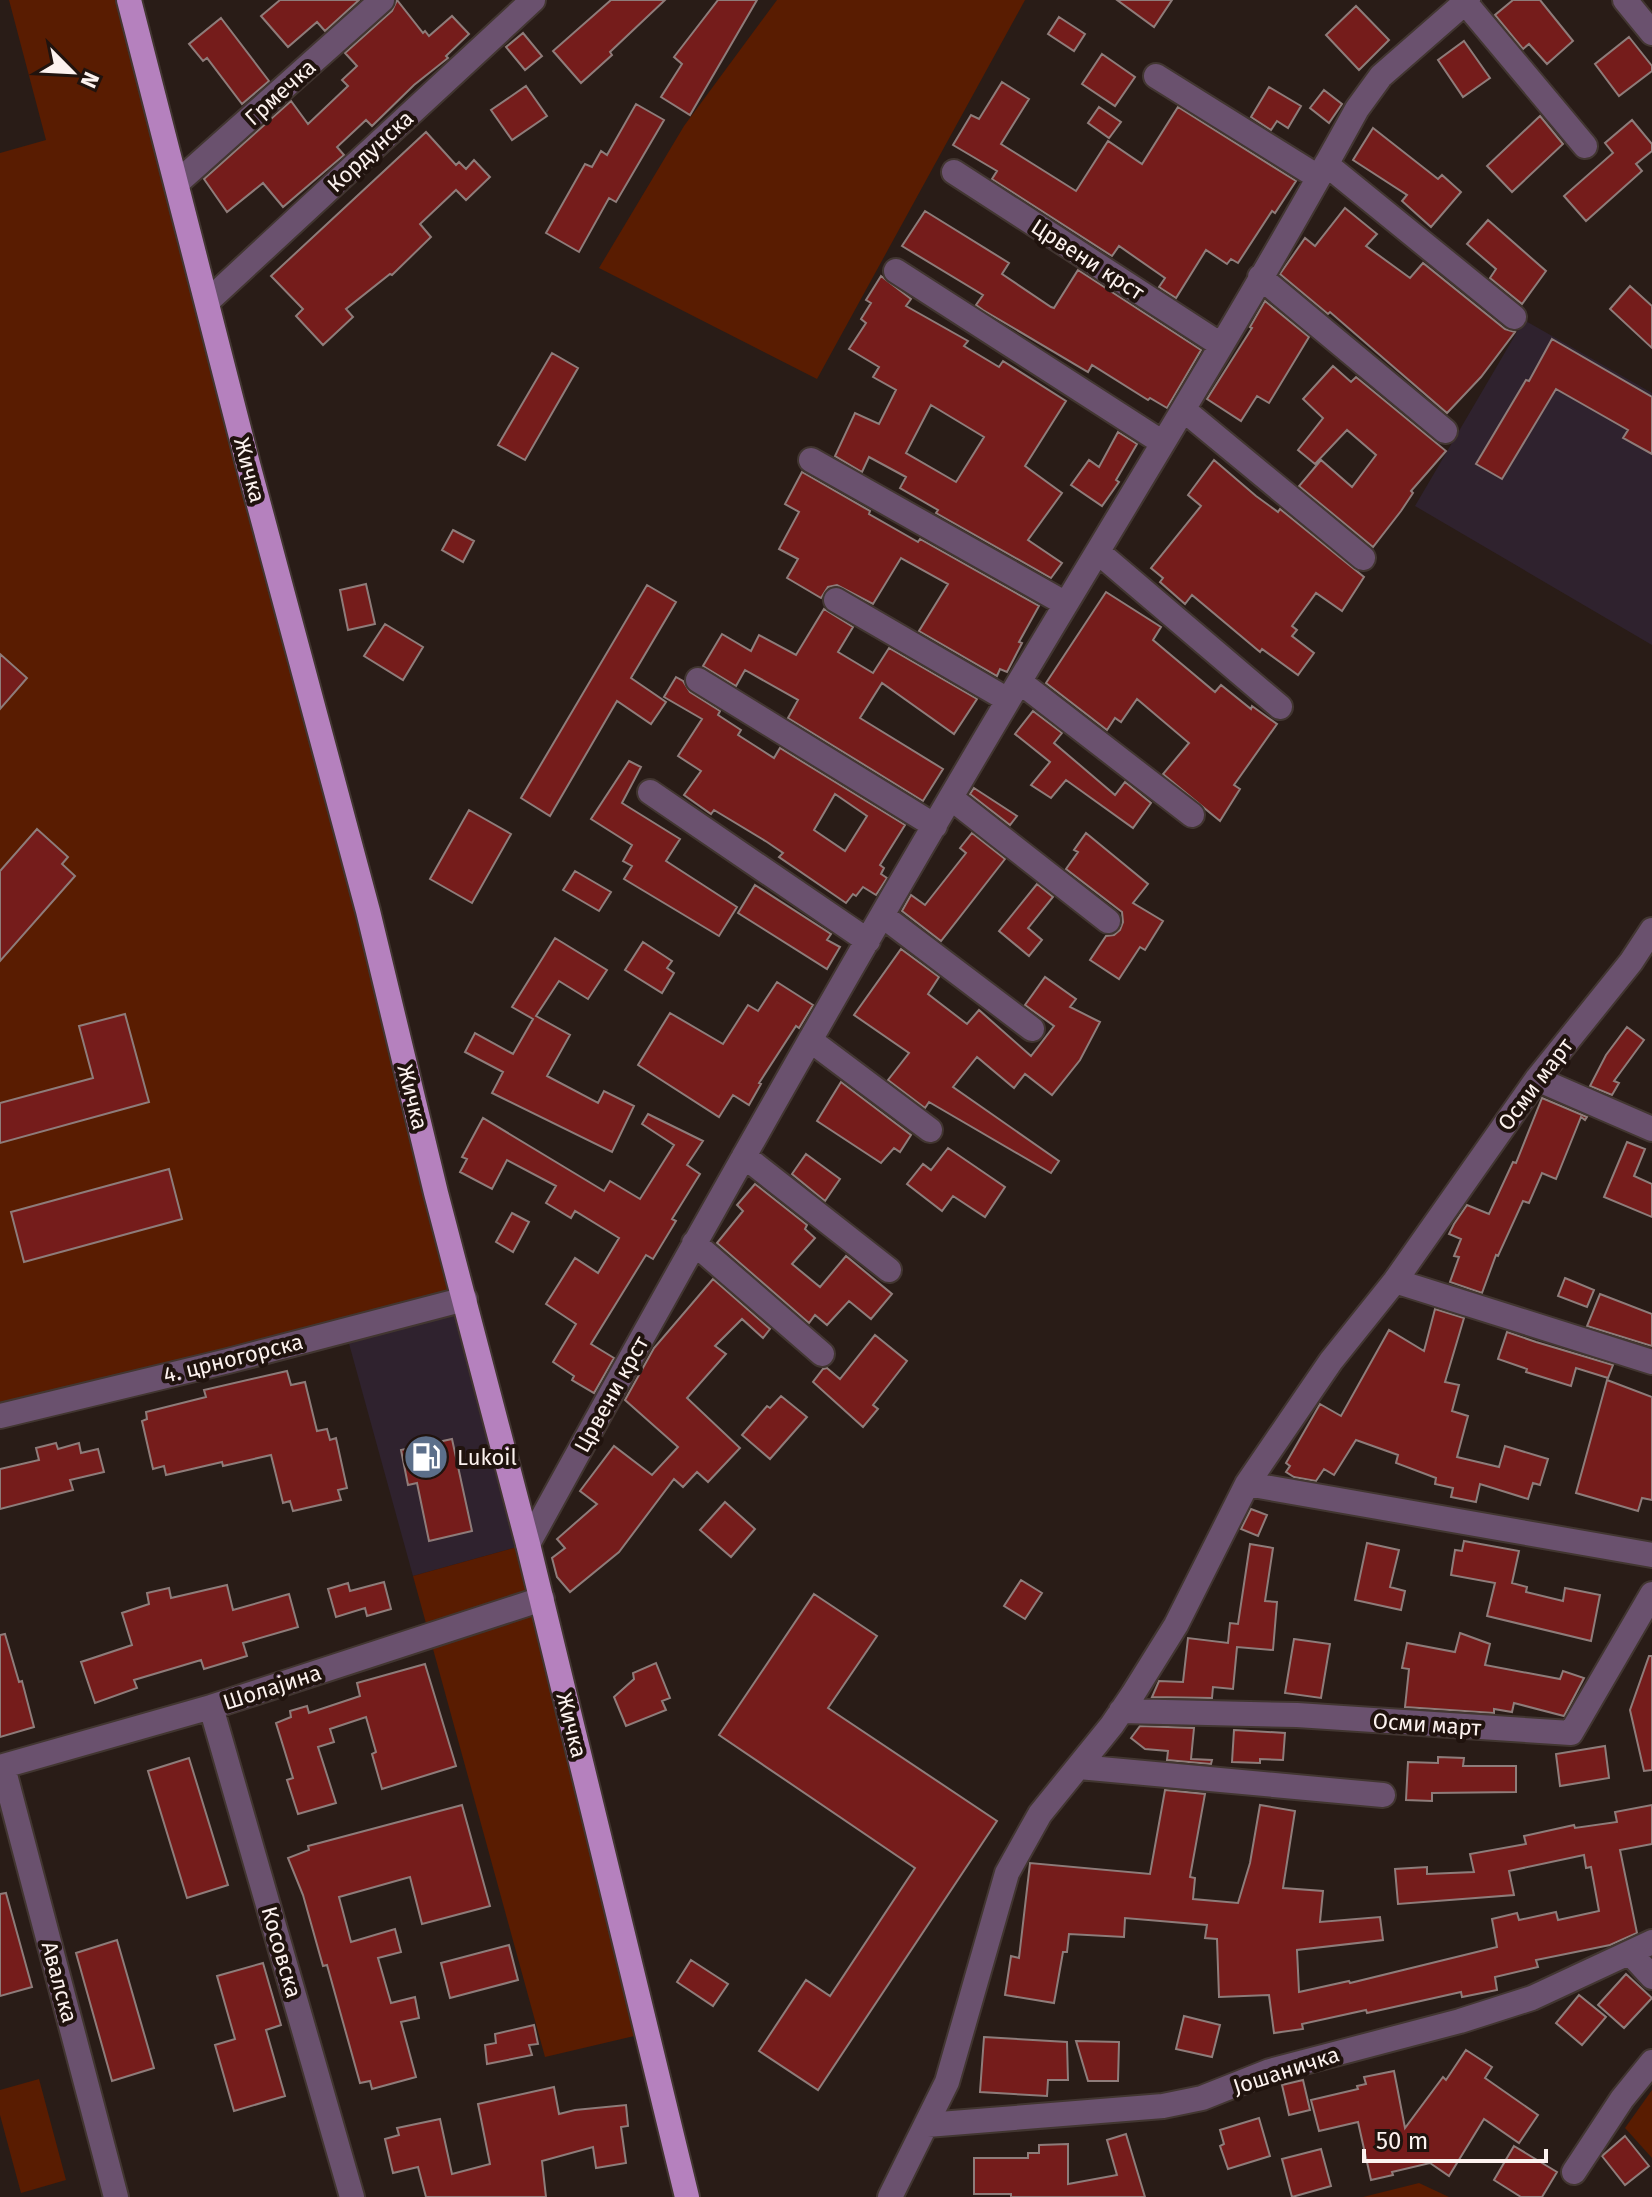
<svg xmlns="http://www.w3.org/2000/svg" width="1652" height="2197" font-family="'Fira Sans',sans-serif">
<rect width="100%" height="100%" fill="#291c17"/>
<path fill="#2f222e" d="M1524 320 1652 393V645L1415 506Z
M465 1299 528 1544 413 1576 345 1329Z"/>
<path fill="#591c01" d="M9 0H129L465 1299 0 1416V153L46 140Z
M777 0H1025L817 379 599 268 684 126Z
M528 1544 647 2033 545 2057 413 1576Z
M39 2079 66 2180 21 2193 0 2115V2090Z
M1652 2090V2158L1625 2128Z
M1419 2183 1449 2197H1363Z"/>
<path fill="#751c1b" stroke="#8e7c7a" stroke-width="2" fill-rule="evenodd" d="M280 0H359L325 31 317 22 288 47 261 16Z
M397 0 423 33 425 31 429 36 452 16 469 34 446 56 448 58 414 85 372 126 366 120 337 147 344 155 283 207 263 183 227 212 204 179 291 101 308 124 348 86 342 80 357 66 345 53 392 11Z
M611 0H665L610 52 612 55 581 83 553 51Z
M718 0H757L690 115 661 97 682 64 674 57Z
M1117 0H1172L1154 27Z
M1513 0H1540L1573 41 1547 64 1529 44 1523 49 1495 15Z
M1356 6 1389 40 1359 70 1326 35Z
M1059 17 1085 34 1074 51 1048 34Z
M221 18 269 81 242 104 207 58 203 61 189 44Z
M523 33 542 56 525 70 506 47Z
M1629 37 1652 66V71L1619 96 1595 64Z
M1464 41 1490 78 1463 97 1438 60Z
M1102 54 1135 77 1115 106 1082 84Z
M1002 82 1029 99 1001 144 1076 191 1108 141 1142 164 1178 107 1296 181 1275 213 1272 211 1238 263 1231 259 1227 264 1206 250 1176 298 1159 287 1165 278 1119 246 1112 256 992 179 997 171 953 145 971 115 979 119Z
M526 86 547 116 512 140 491 110Z
M1269 87 1301 106 1288 128 1277 121 1271 130 1251 117Z
M1324 90 1342 104 1329 123 1310 108Z
M636 104 664 120 616 202 609 198 579 252 546 233 585 164 592 167 601 151 607 155Z
M1099 107 1121 122 1109 138 1088 123Z
M1540 116 1563 144 1512 192 1487 166Z
M1632 120 1652 144V151L1636 164 1642 171 1586 221 1564 196 1613 153 1605 143Z
M1373 128 1438 179 1442 175 1461 192 1431 227 1402 201 1407 195 1353 160Z
M426 132 456 165 459 162 466 169 474 160 490 177 466 200 456 190 420 224 431 237 392 275 390 274 346 309 353 317 323 345 296 316 303 309 271 276Z
M1345 208 1377 234 1366 246 1410 278 1423 263 1505 329 1515 332 1481 377 1447 413 1330 312 1328 314 1280 274 1305 238 1315 246Z
M925 211 1009 263 1002 274 1051 307 1054 308 1078 270 1201 350 1167 408 1150 398 1148 400 1092 365 1088 372 983 310 976 305 983 295 902 246Z
M1488 220 1546 271 1522 304 1490 278 1496 269 1467 244Z
M881 276 911 299 906 306 968 341 964 346 999 367 1003 361 1066 401 1025 466 1062 493 1028 540 1062 563 1051 578 936 513 938 510 900 488 906 477 869 457 862 472 835 456 855 413 879 424 896 390 873 377 879 367 849 349 866 323 861 319 871 303 866 300ZM931 405 984 437 956 482 906 453Z
M1630 286 1652 306V348L1610 309Z
M1265 301 1309 337 1269 403 1257 396 1241 421 1207 399 1252 328 1250 327Z
M1552 339 1652 397V454L1623 438 1628 430 1556 389 1502 479 1476 464 1526 380 1529 381Z
M552 353 578 368 525 460 498 445Z
M1333 366 1351 382 1356 377 1446 451 1411 491 1413 493 1401 511 1373 547 1299 486 1321 460 1352 487 1376 455 1347 430 1315 464 1298 450 1323 418 1303 399Z
M1118 432 1137 444 1116 480 1119 482 1102 506 1071 485 1089 460 1099 467Z
M1214 460 1256 496 1278 512 1280 509 1364 577 1342 611 1316 593 1292 626 1297 630 1292 636 1314 653 1298 675 1262 649 1260 652 1192 595 1185 604 1160 582 1163 578 1151 568 1201 506 1188 495Z
M802 472 870 511 869 514 918 542 920 539 1039 606 1019 642 1022 643 1007 672 1000 669 997 676 919 631 948 584 901 558 873 604 837 585 828 587 821 598 787 578 798 559 779 549 799 512 785 504Z
M453 530 474 541 463 562 442 550Z
M366 584 375 624 348 630 340 590Z
M647 585 676 602 631 678 666 702 651 724 617 701 550 816 521 798Z
M1106 592 1161 627 1153 640 1215 692 1221 685 1251 709 1252 706 1277 724 1234 785 1240 789 1220 821 1163 774 1189 743 1137 699 1121 722 1115 718 1107 730 1046 683Z
M824 609 853 627 838 652 873 673 889 648 977 699 954 734 882 683 860 718 943 769 923 801 788 718 798 700 745 670 736 686 703 666 722 634 751 651 759 635 796 655Z
M385 624 423 647 403 680 364 656Z
M0 654 27 678 0 709Z
M676 677 683 681 690 692 720 711 718 715 741 730 738 735 774 758 780 748 905 825 880 865 884 868 881 874 887 878 876 895 863 887 856 896 853 894 846 903 779 857 783 853 767 842 714 810 711 814 684 795 701 771 678 756 702 719 664 697ZM835 794 867 816 845 851 814 830Z
M1033 711 1062 733 1054 743 1115 795 1125 782 1151 803 1133 828 1066 780 1051 798 1031 785 1050 762 1015 734Z
M629 761 641 767 622 803 680 839 666 861 737 907 719 936 624 879 632 866 623 861 632 845 591 819Z
M974 788 1017 816 1010 825 970 794Z
M469 810 511 834 472 903 430 879Z
M37 829 68 857 62 864 75 876 0 961V871Z
M972 833 1005 859 941 941 902 911 911 895 925 905 966 853 960 848Z
M1086 833 1148 884 1133 903 1163 921 1145 950 1140 947 1119 979 1090 960 1106 936 1114 935 1120 930 1123 922 1122 912 1066 869 1078 852 1074 850Z
M575 871 611 892 599 911 563 890Z
M1037 884 1053 897 1028 928 1042 940 1029 956 999 931Z
M755 885 831 934 827 940 840 947 827 969 738 913Z
M555 938 607 970 588 999 559 981 536 1016 570 1035 547 1076 598 1103 604 1091 634 1106 612 1152 492 1093 503 1072 465 1052 475 1033 513 1054 533 1019 512 1007Z
M643 942 672 961 667 968 674 973 662 993 625 970Z
M901 949 939 977 928 994 967 1024 979 1010 1031 1056 1054 1026 1025 1005 1045 977 1076 999 1070 1007 1100 1022 1080 1060 1052 1095 1025 1074 1014 1088 977 1057 953 1087 1059 1161 1051 1173 929 1102 925 1108 888 1080 909 1053 854 1015Z
M777 982 813 1005 799 1028 796 1026 759 1083 761 1084 749 1105 733 1095 719 1117 638 1065 670 1013 723 1044 748 1005 758 1011Z
M125 1014 149 1102 0 1143V1103L93 1078 79 1026Z
M1627 1027 1644 1040 1614 1081 1619 1083 1612 1095 1590 1086 1606 1055Z
M841 1082 911 1135 900 1152 894 1148 881 1163 817 1121Z
M1542 1098 1587 1117 1585 1120 1581 1117 1556 1179 1542 1173 1529 1203 1523 1201 1498 1256 1496 1255 1482 1293 1450 1282 1459 1257 1454 1256 1461 1239 1449 1234 1454 1224 1467 1205 1489 1214 1513 1162 1516 1163Z
M648 1114 703 1141 687 1165 700 1174 672 1219 676 1221 653 1259 646 1255 591 1344 614 1358 594 1393 572 1380 574 1376 553 1362 576 1324 546 1304 575 1258 598 1273 619 1238 575 1211 571 1218 546 1203 556 1186 507 1160 492 1189 460 1172 467 1159 462 1157 483 1118 604 1191 610 1181 640 1199 674 1145 642 1124Z
M1627 1142 1645 1149 1634 1176 1652 1184V1217L1604 1197Z
M948 1148 1005 1187 985 1217 953 1196 942 1211 907 1184 923 1164 931 1170Z
M806 1154 840 1179 825 1201 792 1174Z
M169 1169 182 1219 24 1262 11 1212Z
M755 1184 807 1225 805 1229 815 1238 792 1264 820 1287 846 1256 892 1294 871 1319 849 1301 827 1325 815 1315 809 1323 717 1243 743 1211 737 1205Z
M512 1213 529 1222 513 1252 496 1242Z
M1565 1278 1594 1290 1587 1307 1558 1296Z
M713 1279 770 1329 763 1338 742 1319 715 1346 726 1354 687 1398 740 1448 708 1482 697 1472 683 1487 674 1479 619 1552 570 1592 557 1577 552 1558 565 1548 557 1539 597 1504 580 1491 614 1446 652 1475 678 1447 625 1400 654 1348Z
M1600 1294 1652 1314V1346L1587 1326Z
M1435 1309 1464 1318 1445 1382 1459 1385 1452 1411 1468 1416 1457 1457 1499 1467 1505 1446 1548 1459 1540 1485 1533 1483 1528 1499 1480 1484 1476 1502 1451 1497 1453 1488 1435 1484 1436 1478 1396 1463 1398 1455 1356 1440 1334 1475 1324 1469 1316 1481 1294 1477 1286 1472 1290 1466 1286 1463 1320 1404 1341 1416 1389 1330 1424 1351Z
M1507 1332 1536 1342 1613 1365 1608 1378 1576 1368 1571 1386 1526 1372 1527 1369 1498 1359Z
M875 1335 907 1361 873 1405 878 1409 863 1427 813 1382 823 1369 827 1368 840 1379Z
M287 1371 291 1385 305 1382 317 1431 327 1429 330 1440 336 1438 347 1488 338 1490 341 1500 293 1511 290 1501 283 1503 271 1455 223 1466 222 1462 166 1475 164 1466 153 1469 142 1421 147 1419 146 1412 206 1397 204 1390Z
M1607 1380 1652 1397V1500L1642 1498 1638 1511 1576 1493Z
M781 1396 807 1417 770 1459 742 1435 767 1406 770 1408Z
M452 1439 472 1531 429 1541 417 1483 408 1485 401 1450Z
M56 1443 58 1449 79 1443 81 1453 98 1449 104 1472 70 1480 73 1490 0 1509V1469L39 1460 36 1448Z
M725 1502 755 1529 731 1557 700 1530Z
M1251 1509 1267 1515 1258 1536 1241 1529Z
M1464 1541 1519 1551 1512 1583 1527 1587 1526 1592 1563 1601 1565 1588 1600 1595 1591 1641 1487 1616 1495 1583 1451 1575 1455 1550 1462 1551Z
M1367 1543 1399 1550 1390 1587 1405 1591 1401 1610 1355 1600Z
M1250 1544 1273 1548 1265 1601 1277 1602 1273 1650 1237 1647 1233 1689 1213 1687 1212 1698 1152 1697 1159 1681 1183 1682 1188 1638 1228 1643 1230 1623 1238 1624Z
M1021 1580 1042 1593 1025 1619 1004 1606Z
M384 1582 391 1609 367 1616 365 1608 336 1617 328 1589 348 1583 350 1591Z
M227 1585 233 1610 289 1594 298 1627 243 1643 247 1656 204 1669 201 1660 134 1680 137 1688 95 1703 81 1662 132 1645 122 1613 149 1604 147 1593 169 1588 171 1598Z
M814 1594 877 1636 828 1708 997 1821 818 2090 759 2051 806 1980 830 1996 915 1868 719 1735Z
M1460 1633 1490 1644 1485 1665 1560 1679 1563 1671 1584 1678 1564 1716 1514 1703 1512 1712 1494 1709V1713L1405 1707 1409 1669 1402 1668 1407 1643 1455 1652Z
M5 1634 19 1682 22 1681 34 1727 0 1737V1635Z
M1294 1639 1330 1644 1321 1698 1285 1693Z
M1649 1656H1652V1770L1644 1771 1630 1710Z
M656 1663 670 1698 662 1701 666 1710 626 1726 614 1697 634 1679 633 1673Z
M425 1664 456 1766 382 1789 372 1754 376 1752 366 1717 330 1729 334 1742 318 1747 336 1803 298 1814 287 1780 293 1778 276 1723 291 1717 290 1711 307 1706 309 1713 360 1696 357 1683Z
M1140 1726 1194 1728 1191 1759 1212 1760 1211 1764 1167 1760 1168 1751 1145 1749 1131 1738Z
M1234 1730 1285 1733 1283 1760 1260 1759V1763L1232 1762Z
M1605 1746 1609 1778 1560 1786 1556 1754Z
M1438 1757 1464 1758 1463 1766H1516V1792L1432 1793V1801L1406 1800 1408 1762 1438 1763Z
M189 1758 228 1885 187 1898 148 1771Z
M1165 1790 1205 1794 1190 1877 1195 1878 1193 1899 1238 1903 1250 1863 1260 1805 1295 1811 1283 1888 1323 1891 1320 1922 1380 1917 1383 1940 1297 1950 1299 1992 1349 1981 1350 1983 1497 1947 1492 1919 1517 1913 1519 1920 1556 1912 1558 1920 1599 1911 1591 1867 1586 1868 1584 1855 1509 1871 1514 1895 1398 1904 1395 1869 1427 1867V1874L1474 1872 1470 1854 1526 1844 1524 1836 1574 1825 1575 1828 1617 1822 1615 1812 1652 1805V1844L1620 1850 1637 1933 1610 1945 1536 1960 1538 1967 1495 1977 1497 1990 1462 1997 1461 1992 1367 2013 1366 2010 1302 2024 1303 2029 1274 2033 1269 1995 1219 1997 1217 1939 1205 1938 1207 1925 1125 1918 1124 1937 1069 1934 1067 1952H1063L1054 2003 1005 1995 1011 1956 1019 1958 1030 1863 1150 1874Z
M462 1805 490 1906 422 1924 410 1877 339 1897 351 1942 395 1929 401 1952 378 1958 391 2003 415 1997 419 2018 401 2022 416 2077 372 2089 370 2081 360 2083 327 1965 323 1966 303 1895 288 1858 309 1850 308 1846Z
M6 1893 32 1987 0 1996V1894Z
M117 1940 154 2068 112 2081 76 1953Z
M509 1945 518 1980 450 1998 441 1963Z
M691 1960 728 1984 713 2006 677 1982Z
M263 1963 281 2025 266 2030 285 2096 234 2111 215 2045 235 2039 217 1976Z
M1626 1974 1652 1998 1624 2028 1598 2005Z
M1579 1995 1606 2017 1582 2045 1556 2023Z
M1184 2016 1220 2025 1212 2057 1176 2049Z
M534 2025 538 2044 529 2045 532 2055 487 2064 485 2045 496 2043 495 2034Z
M984 2037 1067 2042 1068 2080H1048L1047 2096 980 2092Z
M1076 2041 1119 2042 1118 2081H1088Z
M1466 2050 1492 2067 1485 2078 1538 2115 1519 2143 1484 2119 1449 2176 1430 2163 1392 2172 1393 2175 1371 2180 1358 2122 1319 2131 1311 2100 1358 2089 1357 2086 1366 2084 1364 2077 1394 2071 1405 2128 1443 2077 1446 2080Z
M1303 2080 1310 2110 1289 2115 1282 2085Z
M554 2087 559 2114 575 2110 626 2105 628 2126 621 2127 626 2163 596 2168 593 2147 542 2161 546 2197H426L418 2167 393 2173 385 2139 399 2135 397 2128 440 2119 452 2174 490 2164 478 2104Z
M1259 2118 1270 2156 1228 2169 1220 2146 1224 2144 1220 2130Z
M1126 2134 1145 2197H1011V2194H974V2158H1028V2153H1039V2145L1068 2144V2184L1117 2175 1107 2140Z
M1625 2136 1649 2166 1625 2185 1602 2156Z
M1514 2146 1557 2172 1542 2197H1521L1494 2180Z
M1321 2149 1331 2186 1292 2197 1282 2159Z"/>
<g fill="none" stroke-linecap="round" stroke-linejoin="round">
<g stroke="#423631" stroke-width="28">
<path id="minor" d="M1463 0 1585 146
M1625 0 1652 33
M1156 76 1318 177
M1326 164 1514 317
M954 172 1221 345
M177 183 382 0
M896 271 1163 443
M1260 277 1445 431
M207 302 533 0
M1184 410 1363 558
M811 460 1066 604
M1098 552 1280 707
M836 600 1008 700
M698 680 935 826
M1020 682 1192 815
M650 792 868 941
M951 798 1108 921
M883 916 1032 1029
M810 1040 930 1130
M1537 1079 1652 1129
M744 1156 889 1270
M694 1243 822 1354
M1395 1281 1652 1362
M0 1416 228 1361 465 1299
M1247 1484 1652 1555
M528 1544C683 1262 841 981 1006 704 1124 506 1246 311 1357 109L1381 76 1468 0
M211 1707 352 2197
M1121 1711 1297 1715 1571 1733 1652 1594
M0 1767 211 1707 542 1599
M3 1767 116 2197
M1079 1767 1383 1795
M1630 1953 1652 1977
M927 2125 1163 2106 1202 2098 1270 2071 1460 2021 1532 1998 1652 1942
M1574 2172 1622 2099 1652 2062
M890 2197 947 2082 1007 1873 1040 1814 1112 1725 1133 1694 1176 1625 1247 1484 1331 1361 1395 1281 1537 1079 1631 962 1652 930"/>
</g>
<g stroke="#423631" stroke-width="28">
<path id="major" d="M129 0 248 464 368 911 436 1193 528 1544 687 2197"/>
</g>
<use href="#minor" stroke="#6a516e" stroke-width="24"/>
<use href="#major" stroke="#b581be" stroke-width="24"/>
</g>
<defs>
<g id="fuel-disc" transform="scale(2.3)"><circle r="9.5" fill="#5c6f8a" stroke="#20130e"/><path d="M-5.5-6h7V0h2V4h1.3V-2.5L3-4.5l.8-.8L6-3V5H2.5V1h-1V6h-7ZM-4.2-4.7v3.2H.2V-4.7Z" fill="#fff"/></g>
</defs>
<g fill-rule="evenodd">
<use href="#fuel-disc" x="426" y="1457"/>
</g>
<g text-anchor="middle" stroke-width="8" stroke-linejoin="round" paint-order="stroke">
<g font-size="22" fill="#fcf2ef" stroke="#20130e">
<text transform="translate(280 92) rotate(-42)" y="8">Грмечка</text>
<text transform="translate(370 151) rotate(-43)" y="8">Кордунска</text>
<text transform="translate(1088 259) rotate(33)" y="8">Црвени крст</text>
<text transform="translate(250 470) rotate(75)" y="8">Жичка</text>
<text transform="translate(1535 1084) rotate(-53)" y="8">Осми март</text>
<text transform="translate(413 1097) rotate(76)" y="8">Жичка</text>
<text transform="translate(233 1358) rotate(-14)" y="8">4. црногорска</text>
<text transform="translate(611 1394) rotate(-61)" y="8">Црвени крст</text>
<text transform="translate(272 1687) rotate(-18)" y="8">Шолајина</text>
<text transform="translate(1427 1724) rotate(4)" y="8">Осми март</text>
<text transform="translate(572 1725) rotate(76)" y="8">Жичка</text>
<text transform="translate(282 1952) rotate(74)" y="8">Косовска</text>
<text transform="translate(60 1982) rotate(75)" y="8">Авалска</text>
<text transform="translate(1286 2070) rotate(-18)" y="8">Јошаничка</text>
</g>
<g font-size="22" fill="#fcf2ef" stroke="#20130e" text-anchor="start">
<text x="457" y="1465">Lukoil</text>
</g>
</g>
<g transform="translate(72 72) rotate(114)" stroke="#20130e" stroke-width="6" paint-order="stroke">
<path d="M0-6L14 30L0 20L-14 30Z" fill="#fcf2ef"/>
<text y="-12" font-size="22" font-weight="bold" text-anchor="middle" fill="#fcf2ef">N</text>
</g>
<path d="M1364 2149v12h182v-12" fill="none" stroke="#fcf2ef" stroke-width="4"/>
<text x="1376" y="2149" font-size="24" fill="#fcf2ef" stroke="#20130e" stroke-width="6" paint-order="stroke">50 m</text>
</svg>
